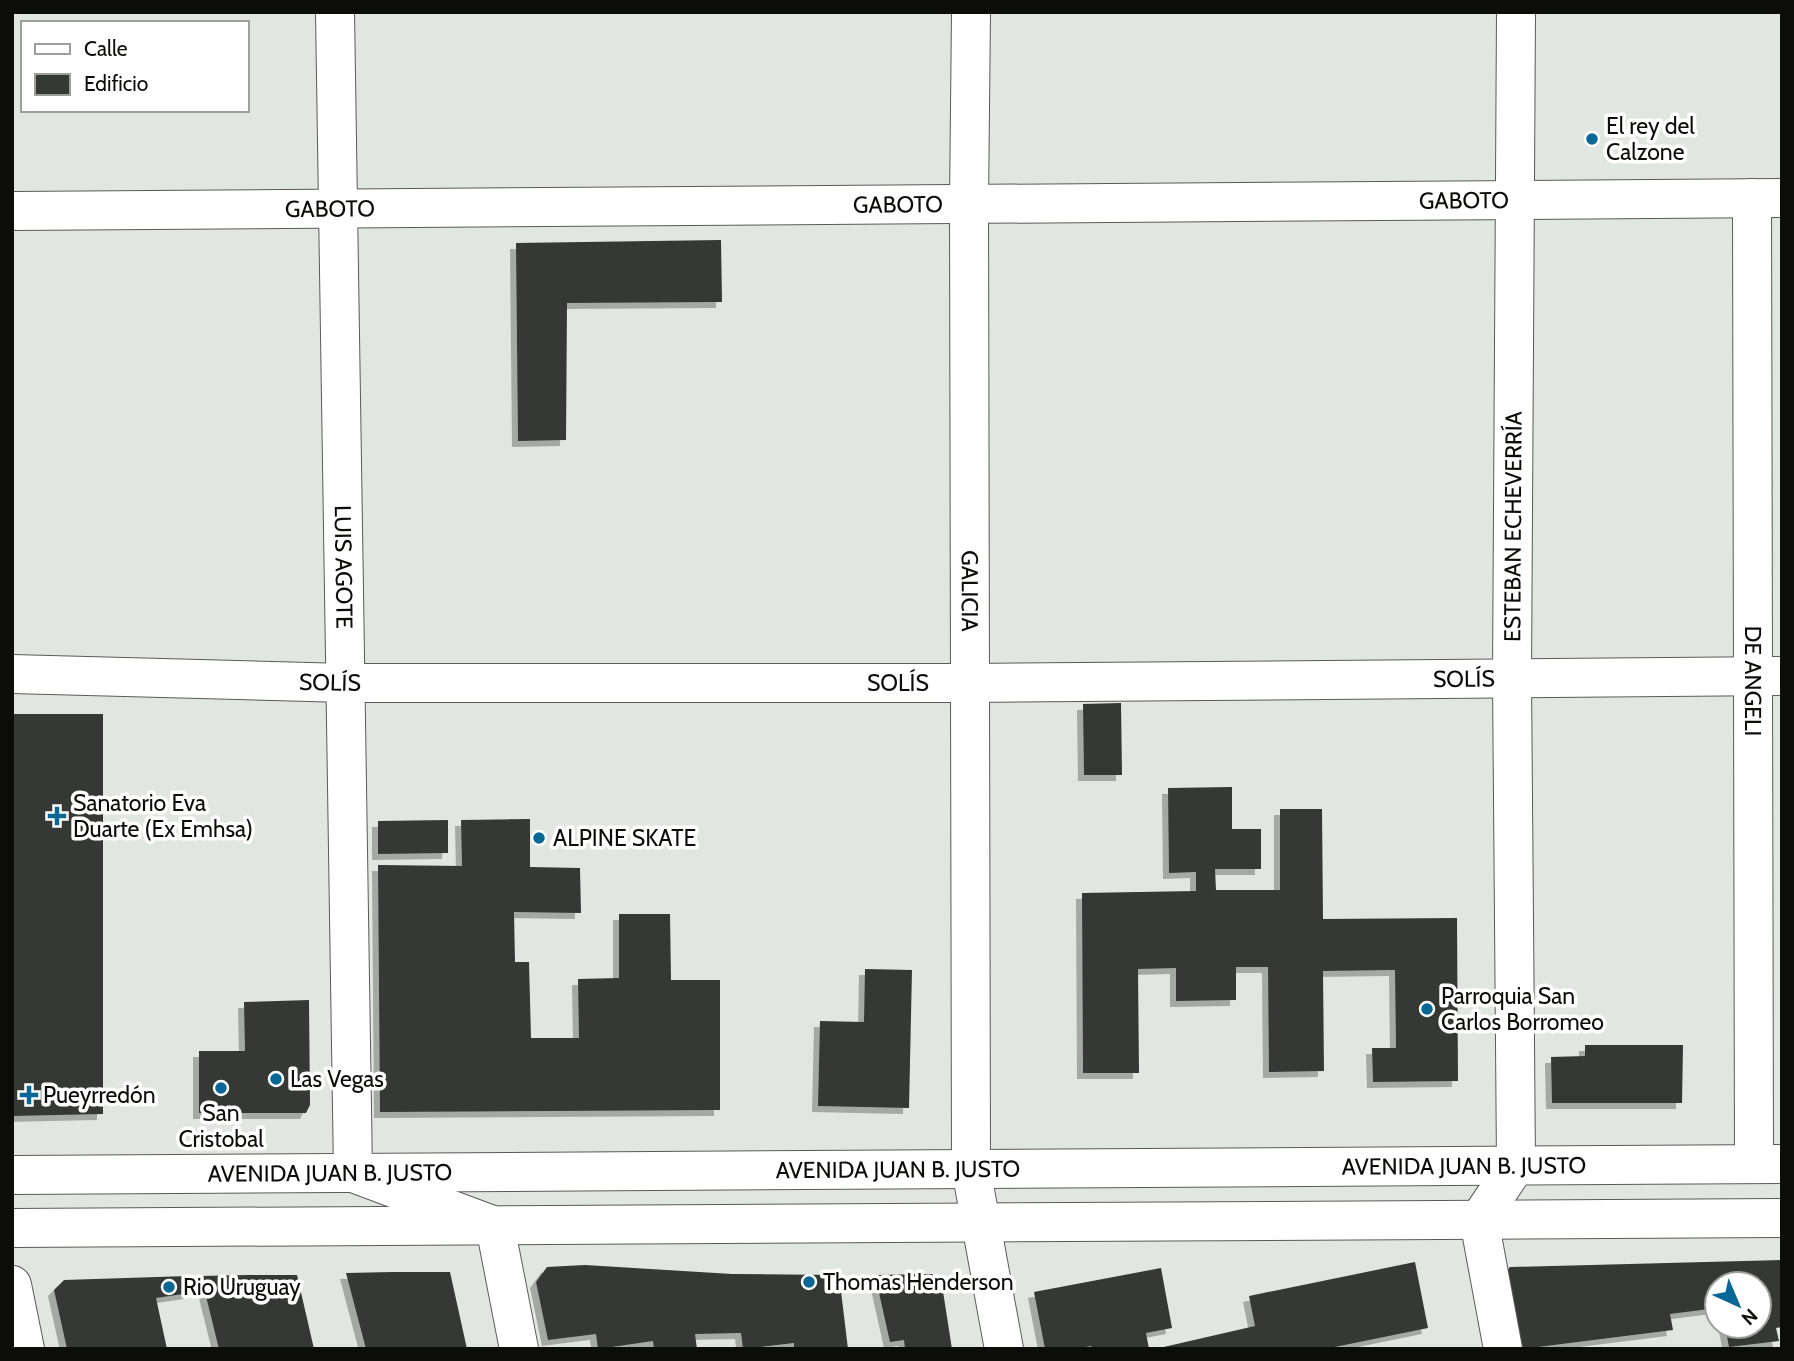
<svg xmlns="http://www.w3.org/2000/svg" width="1794" height="1361" font-family="Cabin,sans-serif">
<defs>
<filter id="shadow"><feDropShadow dx="-6" dy="6" stdDeviation="0" flood-color="#0004"/></filter>
</defs>
<rect width="100%" height="100%" fill="#e1e6e0"/>
<path fill="#343936" filter="url(#shadow)" d="M721 240 722 302 567 303 566 440 518 441 516 243Z
M1121 703 1122 775H1084L1083 704Z
M12 714H103V1114L12 1116Z
M1232 787V829H1261V869H1215L1216 890H1280V809H1322L1323 919 1457 918 1458 1081 1373 1082 1372 1048H1396L1395 970 1323 971 1324 1071 1269 1072 1268 967H1236V1000L1176 1001V968L1138 969 1139 1073H1083L1082 893 1196 891V872L1169 873 1168 788Z
M530 819V867L580 868 581 913 514 912 515 962H529L531 1038H579L578 979 619 978V914H670L671 980H720V1110L380 1112 378 865 462 866 461 820Z
M448 820V853L378 854V821Z
M865 969 912 970 909 1108 818 1106 820 1021 864 1022Z
M309 1000 310 1105 306 1113H199V1051H245L244 1002Z
M1585 1045H1683L1682 1103H1552L1551 1057 1585 1056Z
M1782 1260V1327L1776 1328 1779 1341 1729 1347 1725 1326H1759V1284H1717V1308L1670 1314 1673 1330 1522 1349 1504 1274 1510 1267Z
M1415 1262 1428 1328 1325 1349H1155L1255 1326 1249 1296Z
M585 1265 732 1274 839 1275 848 1349H794V1343L743 1349 741 1333 695 1334 697 1349H654L653 1341 598 1349 596 1334 548 1340 536 1282 547 1267Z
M1161 1268 1172 1328 1146 1333 1149 1349H1092L1091 1346 1075 1349H1045L1034 1292Z
M393 1272H450L467 1349H366L346 1273Z
M932 1274 942 1285 952 1349H905L904 1340 890 1342 875 1275Z
M248 1275H297L314 1349H219L201 1276Z
M188 1276 190 1293 156 1298 167 1349H67L54 1290 64 1280Z"/>
<g fill="none" stroke-linecap="round" stroke-linejoin="round">
<g stroke="#585c57" stroke-width="40">
<g id="minor">
<path id="s1" d="M335 12 353 1173 495 1226 519 1349"/>
<path id="s2" d="M971 12 969 204 971 1169 1004 1349"/>
<path id="s3" d="M1752 198 1754 1164"/>
<path id="s4" d="M12 211 1782 198"/>
<path id="s5" d="M12 674 346 683H971L1782 676"/>
<path d="M12 1285 25 1349"/>
<path id="s6" d="M1503 1349 1479 1220 1516 1165 1512 677 1516 12"/>
</g>
</g>
<g stroke="#585c57" stroke-width="40">
<g id="major">
<path id="s7" d="M12 1175 1782 1164"/>
<path d="M12 1228 1782 1218"/>
</g>
</g>
<use href="#minor" stroke="#fff" stroke-width="38"/>
<use href="#major" stroke="#fff" stroke-width="38"/>
</g>
<g fill="#096796" stroke="#fff" stroke-width="2.5">
<circle cx="1592" cy="139" r="7"/>
<path d="M53.5 805.5h7v7h7v7h-7v7h-7v-7h-7v-7h7z"/>
<circle cx="539" cy="838" r="7"/>
<circle cx="1427" cy="1009" r="7"/>
<circle cx="276" cy="1079" r="7"/>
<circle cx="221" cy="1088" r="7"/>
<path d="M25.5 1084.5h7v7h7v7h-7v7h-7v-7h-7v-7h7z"/>
<circle cx="809" cy="1282" r="7"/>
<circle cx="169" cy="1287" r="7"/>
</g>
<g text-anchor="middle" stroke-width="7" stroke-linejoin="round" paint-order="stroke">
<g font-size="23" fill="#0c0d0b" stroke="#fff" text-anchor="start">
<text x="1606" y="134">El rey del<tspan x="1606" dy="26">Calzone</tspan></text>
<text x="73" y="811">Sanatorio Eva<tspan x="73" dy="26">Duarte (Ex Emhsa)</tspan></text>
<text x="553" y="846">ALPINE SKATE</text>
<text x="1441" y="1004">Parroquia San<tspan x="1441" dy="26">Carlos Borromeo</tspan></text>
<text x="290" y="1087">Las Vegas</text>
<text x="43" y="1103">Pueyrredón</text>
<text x="221" y="1121" text-anchor="middle">San<tspan x="221" dy="26">Cristobal</tspan></text>
<text x="823" y="1290">Thomas Henderson</text>
<text x="183" y="1295">Rio Uruguay</text>
</g>
<g font-size="23" fill="#0c0d0b" stroke="#fff">
<text dy="8" stroke="none"><textPath href="#s4" startOffset="1452">GABOTO</textPath></text>
<text dy="8" stroke="none"><textPath href="#s4" startOffset="886">GABOTO</textPath></text>
<text dy="8" stroke="none"><textPath href="#s4" startOffset="318">GABOTO</textPath></text>
<text dy="8" stroke="none"><textPath href="#s6" startOffset="836">ESTEBAN ECHEVERRÍA</textPath></text>
<text dy="8" stroke="none"><textPath href="#s1" startOffset="555">LUIS AGOTE</textPath></text>
<text dy="8" stroke="none"><textPath href="#s2" startOffset="579">GALICIA</textPath></text>
<text dy="8" stroke="none"><textPath href="#s5" startOffset="1452">SOLÍS</textPath></text>
<text dy="8" stroke="none"><textPath href="#s3" startOffset="483">DE ANGELI</textPath></text>
<text dy="8" stroke="none"><textPath href="#s5" startOffset="318">SOLÍS</textPath></text>
<text dy="8" stroke="none"><textPath href="#s5" startOffset="886">SOLÍS</textPath></text>
<text dy="8" stroke="none"><textPath href="#s7" startOffset="1452">AVENIDA JUAN B. JUSTO</textPath></text>
<text dy="8" stroke="none"><textPath href="#s7" startOffset="886">AVENIDA JUAN B. JUSTO</textPath></text>
<text dy="8" stroke="none"><textPath href="#s7" startOffset="318">AVENIDA JUAN B. JUSTO</textPath></text>
</g>
</g>
<rect width="1794" height="1361" fill="none" stroke="#0c0d0b" stroke-width="28"/>
<rect x="21" y="21" width="228" height="91" fill="#ffffff" stroke="#9e9e9d" stroke-width="2"/>
<rect x="35" y="44" width="35" height="10" fill="#ffffff" stroke="#9e9e9d" stroke-width="2"/>
<text x="84" y="56" font-size="21" fill="#0c0d0b">Calle</text>
<rect x="35" y="74" width="35" height="21" fill="#343936" stroke="#9e9e9d" stroke-width="2"/>
<text x="84" y="91" font-size="21" fill="#0c0d0b">Edificio</text>
<g transform="translate(1738 1305) rotate(136)"><circle r="33" fill="#ffffff" stroke="#9e9e9d" stroke-width="2"/>
<path d="M0-5L12 26L0 18L-12 26Z" fill="#096796"/>
<text y="-10" font-size="19" font-weight="bold" text-anchor="middle" fill="#0c0d0b">N</text>
</g>
</svg>
